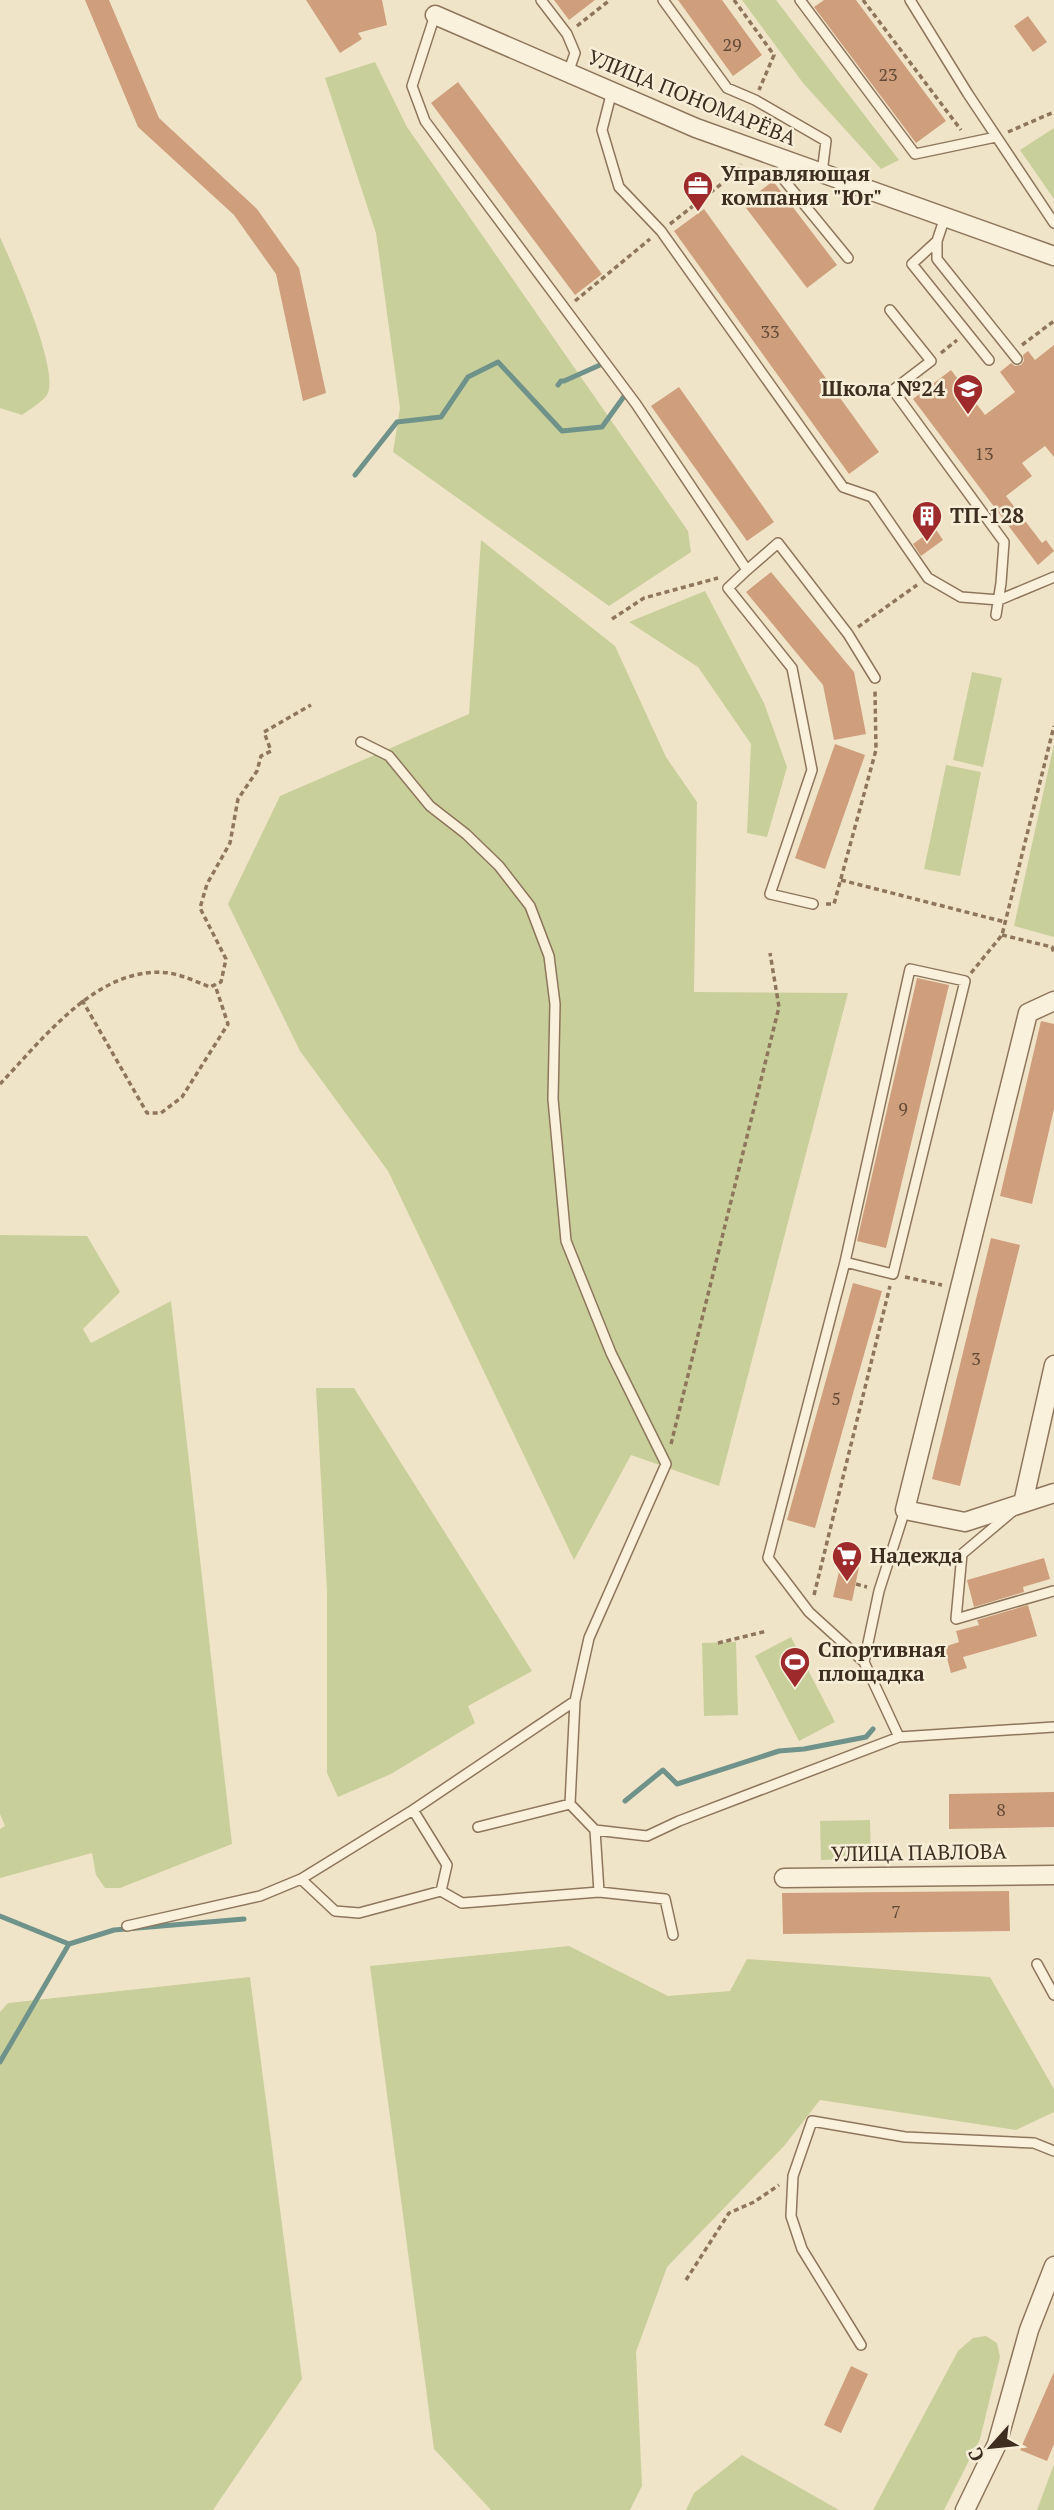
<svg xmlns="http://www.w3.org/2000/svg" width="1054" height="2510" font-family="'PT Serif',serif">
<rect width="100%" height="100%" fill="#f0e4c8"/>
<path fill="#c9cf9b" d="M742 0H776L899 160 881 169 803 83Z
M375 62 407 127 688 531 691 552 609 606 393 452 400 408 376 233 325 78Z
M1054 128V199L1020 150Z
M0 237C12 264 61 371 47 395 42 402 29 410 22 415L0 408Z
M481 540 615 646 666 757 697 802 694 992 848 993 719 1486 631 1455 574 1560 388 1171 300 1051 228 904 280 796 469 714Z
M705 591 764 703 787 767 767 837 747 833 751 744 698 667 629 622Z
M972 672 1002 678 983 767 953 760Z
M1054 744V937L1014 926Z
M946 765 981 772 960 876 924 869Z
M0 1235 87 1236 120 1292 83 1329 91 1343 171 1301 232 1844 120 1888H105L96 1875 92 1853 0 1878V1829L5 1826 0 1814Z
M316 1388H354L532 1671 468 1706 475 1723 391 1774 338 1797 327 1773V1591Z
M791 1637 835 1722 799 1741 755 1656Z
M736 1642 738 1715 704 1716 702 1643Z
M870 1820 871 1858 821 1860 820 1821Z
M569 1946 668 1996 730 1991 747 1959 990 1977 1054 2089V2112L1016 2130 820 2100 784 2146 667 2267 636 2352 642 2486 630 2510H491L434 2449 370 1966Z
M250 1977 302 2379 213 2510H0V2012L8 2003Z
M986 2336 997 2343 1000 2357 980 2439 944 2510H873L958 2351 973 2338Z
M742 2455 839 2510H686L694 2493Z
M1054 2464V2510H1037Z"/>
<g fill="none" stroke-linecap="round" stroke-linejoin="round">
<path stroke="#6f938a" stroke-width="5" d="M558 385 561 381H564L600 365
M355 475 397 422 441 417 468 377 498 362 562 431 602 427 625 395
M625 1801 663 1770 677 1784 779 1751 804 1749 866 1737 873 1729
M0 1916 69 1944
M0 2062 69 1944 114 1930 244 1919"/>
</g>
<path fill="#cf9f7d" d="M85 0H109L159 118 257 209 299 268 326 393 303 401 276 274 234 215 138 127Z
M306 0H382L387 25 358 33 362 39 340 53Z
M554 0H595L569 20Z
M678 0H722L762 55 733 76Z
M824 0H856L946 121 916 143 814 7Z
M1028 16 1047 42 1033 52 1014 26Z
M458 82 602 274 575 295 431 103Z
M773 181 837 265 807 288 743 204Z
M704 209 879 452 849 474 674 231Z
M1054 345V457L1045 446 1022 463 1032 476 1006 496 1042 543 1046 540 1054 551 1038 565 913 399 951 370 985 415 1015 392 1000 372 1011 363 1015 366 1021 365 1024 361 1023 355 1028 351 1035 360Z
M679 387 774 522 747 541 651 406Z
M935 528 943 540 921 556 913 544Z
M771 572 854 672 866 734 834 740 823 685 746 592Z
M835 744 865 755 825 869 795 858Z
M917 978 949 985 886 1248 857 1241Z
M1041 1021 1054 1024V1109L1032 1204 1000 1196Z
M991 1238 1020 1245 960 1486 932 1479Z
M853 1283 882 1291 815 1528 787 1520Z
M1044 1558 1050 1579 1023 1587 1024 1592 974 1607 967 1580Z
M841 1563 859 1567 852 1601 833 1597Z
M1028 1605 1037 1636 963 1657 967 1668 951 1673 944 1647 959 1642 956 1631 979 1625 977 1620Z
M1054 1792V1827L949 1829V1794Z
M1009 1891 1010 1931 783 1934 782 1893Z
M851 2366 868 2374 841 2433 824 2425Z
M1054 2372V2444L1047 2461 1020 2450Z"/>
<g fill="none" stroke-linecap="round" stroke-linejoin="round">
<g stroke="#8d765c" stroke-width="12">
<path id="service" d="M541 0 567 34 575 53 568 73
M663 0 727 88 755 100 826 141 822 173
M800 0 915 154 996 137
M910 0 968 94 1054 223
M435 15 412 86 425 121 636 404 747 570 728 588 792 668 812 770 770 894 813 904
M612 91 602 130 619 187 661 231 843 487 872 497 928 578 961 597 999 600 1054 577
M787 160 780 175 848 258
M945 217 937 241V259L1017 359
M937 241 912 264 989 360
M890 310 931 361 893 390 1004 542 1001 583 996 615
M747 570 778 543 848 634 875 678
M361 742 389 756 430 806 466 834 499 866 530 906 549 956 555 1004 553 1099 566 1241 611 1353 666 1464 589 1638 575 1701 413 1810 447 1865 441 1891
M845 1262 893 1274 965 981 910 969 845 1262 768 1558 809 1612 864 1662 879 1591 905 1510
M1013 1511 962 1554 956 1619 1053 1591
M864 1662 899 1737 1054 1727
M570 1804 575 1701
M478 1827 570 1804 595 1830
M301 1879 335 1911 359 1913 441 1891 462 1903 599 1892 665 1899 673 1935
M599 1892 595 1830 647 1836 679 1821 899 1737
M127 1926 260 1896 301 1879 413 1810
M1037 1964 1054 1995
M861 2345 802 2249 791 2216 793 2176 812 2121 905 2137 1034 2143 1054 2151"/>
</g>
<g stroke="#8d765c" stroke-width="21">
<path id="minor" d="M435 15 696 128 1054 256
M1054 1001 1028 1013 905 1510 965 1522 1054 1493
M1023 1503 1054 1365
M784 1878 1054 1875
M965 2510 997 2444 1029 2330 1054 2266"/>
</g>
<path stroke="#8d765c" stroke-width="3.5" stroke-dasharray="5 3.5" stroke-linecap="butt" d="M734 0 774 55 759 90
M863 0 961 130
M577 26 610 0
M1008 132 1054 112
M670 224 738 171 741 164
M575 301 650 239
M1022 345 1054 321
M941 353 957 340
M612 619 644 598 718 578
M858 627 917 585
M841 880 1005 922
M826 904H834L876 750 875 691
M1002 935 1052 947 1054 953
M971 973 1002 935 1054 726
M82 1000 147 1113H161L182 1097 228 1024 215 985
M0 1084C43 1039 99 964 169 973 182 975 197 982 210 987L221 982 226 959 200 908 207 884 230 843 238 799 257 771 261 756 271 751 264 732 311 705
M905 1277 942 1285
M671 1444 779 1007 770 953
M856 1584 867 1587
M814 1595 890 1286
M718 1643 767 1631
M686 2280 729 2213 754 2202 779 2185"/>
<use href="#service" stroke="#faf1dc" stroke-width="9"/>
<use href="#minor" stroke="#faf1dc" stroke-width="18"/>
</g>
<defs>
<g id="office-pin" transform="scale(1.575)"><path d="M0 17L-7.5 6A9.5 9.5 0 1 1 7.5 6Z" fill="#9e2a2b" stroke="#f7eed8"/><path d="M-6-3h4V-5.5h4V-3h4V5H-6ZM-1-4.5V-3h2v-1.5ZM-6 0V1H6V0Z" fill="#fff"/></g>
<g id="school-pin" transform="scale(1.575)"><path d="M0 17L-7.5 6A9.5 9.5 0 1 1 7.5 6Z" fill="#9e2a2b" stroke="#f7eed8"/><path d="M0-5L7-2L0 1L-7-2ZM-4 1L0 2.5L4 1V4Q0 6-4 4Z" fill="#fff"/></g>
<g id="building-pin" transform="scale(1.575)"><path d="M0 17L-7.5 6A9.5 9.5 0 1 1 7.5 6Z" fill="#9e2a2b" stroke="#f7eed8"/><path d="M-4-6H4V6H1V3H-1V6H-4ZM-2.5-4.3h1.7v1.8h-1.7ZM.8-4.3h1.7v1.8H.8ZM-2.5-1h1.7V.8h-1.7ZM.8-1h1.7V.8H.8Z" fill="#fff"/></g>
<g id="supermarket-pin" transform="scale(1.575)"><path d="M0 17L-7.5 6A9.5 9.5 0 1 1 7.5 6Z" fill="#9e2a2b" stroke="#f7eed8"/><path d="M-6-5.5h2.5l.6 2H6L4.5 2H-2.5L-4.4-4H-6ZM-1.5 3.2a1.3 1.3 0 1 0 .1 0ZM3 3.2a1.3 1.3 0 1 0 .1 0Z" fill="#fff"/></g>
<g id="stadium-pin" transform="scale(1.575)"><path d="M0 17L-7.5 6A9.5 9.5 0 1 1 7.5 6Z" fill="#9e2a2b" stroke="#f7eed8"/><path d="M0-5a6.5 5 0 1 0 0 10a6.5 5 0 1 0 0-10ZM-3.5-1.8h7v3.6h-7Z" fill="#fff"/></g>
</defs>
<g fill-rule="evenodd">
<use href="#office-pin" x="698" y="186"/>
<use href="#school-pin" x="968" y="389"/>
<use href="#building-pin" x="927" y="516"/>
<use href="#supermarket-pin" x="847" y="1556"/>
<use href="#stadium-pin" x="795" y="1662"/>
</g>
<g text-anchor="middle" stroke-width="5" stroke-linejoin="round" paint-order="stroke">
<g font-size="18" fill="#624a37">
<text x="732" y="51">29</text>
<text x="888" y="81">23</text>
<text x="770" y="338">33</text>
<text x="984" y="460">13</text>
<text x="903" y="1115">9</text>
<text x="976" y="1365">3</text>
<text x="836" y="1405">5</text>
<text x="1001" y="1816">8</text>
<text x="896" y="1918">7</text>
</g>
<g font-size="21" fill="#3d2e20" stroke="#f7eed8">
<text transform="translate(692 98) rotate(22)" y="7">УЛИЦА ПОНОМАРЁВА</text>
<text transform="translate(919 1853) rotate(-1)" y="7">УЛИЦА ПАВЛОВА</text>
</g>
<g font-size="21" font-weight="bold" fill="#3d2e20" stroke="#f7eed8" text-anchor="start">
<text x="721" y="181">Управляющая<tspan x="721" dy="24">компания "Юг"</tspan></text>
<text x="945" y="396" text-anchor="end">Школа №24</text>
<text x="950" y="523">ТП-128</text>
<text x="870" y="1563">Надежда</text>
<text x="818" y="1657">Спортивная<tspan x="818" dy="24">площадка</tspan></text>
</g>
</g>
<g transform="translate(991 2447) rotate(243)" stroke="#f7eed8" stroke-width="5" paint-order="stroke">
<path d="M0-5L12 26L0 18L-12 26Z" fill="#3d2e20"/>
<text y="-10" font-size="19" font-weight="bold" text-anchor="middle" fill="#3d2e20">С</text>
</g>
</svg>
